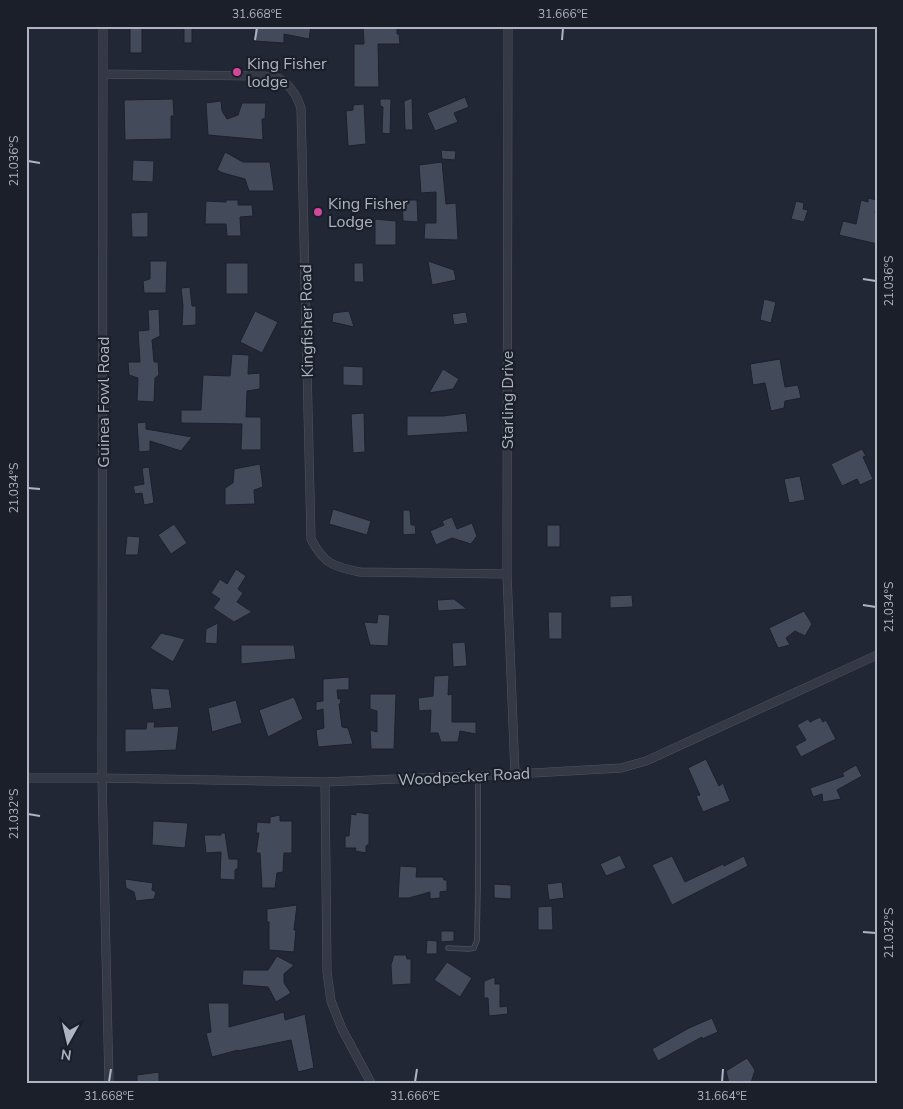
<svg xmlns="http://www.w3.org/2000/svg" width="903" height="1109" font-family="'Nunito Sans',sans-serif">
<rect width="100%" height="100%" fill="#222735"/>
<path fill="#434a59" stroke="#1c212c" d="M130 26H142V53H130Z
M184 26H192V43H184Z
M255 26H311L309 39 284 34V43L254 41Z
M363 26H397V34H399L400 44H378L379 87H354V44H364Z
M465 97 469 107 454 113 458 122 435 131 427 113Z
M412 98 413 130H405L404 101Z
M173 99 174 116H171V139L125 140 124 100Z
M380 99H391L390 134 382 133 383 107 380 106Z
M221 101 222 111 227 119 238 115 242 103H266L265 119H262L263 140 208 135 206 103Z
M364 104 366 144 348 146 346 111 353 110V105Z
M441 150 456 151 455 160 442 159Z
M225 152 243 162H270L274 191H249L245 179 223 173 217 170Z
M133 160 154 161 153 182 132 181Z
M442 162 446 204 456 203 458 240 424 239 425 223H436V192L421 193 419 165Z
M868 198 877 200 875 213H877V244L839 235 843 221 856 224 861 200 868 202Z
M226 200H238V205H252L253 216 240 217 241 236H227L226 224H205L206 201 226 202Z
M402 200H417L418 222 403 221Z
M796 201 804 203 803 209 808 210 804 222 791 219Z
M148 212V237H132L131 213Z
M375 219 396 221V245H375Z
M150 261H167L166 293H144L143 281 150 279Z
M428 261 454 270 456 280 432 285Z
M226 263H248V294H226Z
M354 263H363L364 282H354Z
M190 287 192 306H196V325L182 326 183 306 181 288Z
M764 299 776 302 771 323 760 320Z
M159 309 160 336 152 340 154 362H158L159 375 155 378 154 402 137 401 138 378 129 375 128 362H140L138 331 149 330 148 310Z
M255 311 278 322 262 353 240 342Z
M349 311 354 327 332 322 333 313Z
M466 312 468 323 454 325 452 314Z
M232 354 249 355 248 374 260 373V389L247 391 246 417H261V450H241L242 424 181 423V410H201L203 375 230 376Z
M780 359 785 387 798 385 801 398 785 401 784 408 771 411 765 383 753 385 750 364Z
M343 366 363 367V386L343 385Z
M443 369 459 379 453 389 429 393Z
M364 413 365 452 353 453 351 414Z
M466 413 468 432 407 436V416H443Z
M146 422V429L192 437 181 451 150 441V451L139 452 137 423Z
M862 449 866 456 863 457 873 479 860 485 857 479 842 486 831 464Z
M260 464 263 487 254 490 255 504 225 505V488L233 483 234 469Z
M149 467 154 503 144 505 142 493 135 494 133 486 144 484 142 468Z
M800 476 805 500 789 503 784 479Z
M333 509 371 521 367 535 329 524Z
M403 510H410L411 525H415L416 534 403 535Z
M452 517 457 529 472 523 477 536 471 544 452 538 436 545 430 531 444 525 442 521Z
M174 524 187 543 171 554 158 535Z
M547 525H560V547H547Z
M127 536 140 537 138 555H125Z
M236 569 246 576 238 589 243 593 237 602 252 612 234 622 213 608 220 599 211 593 220 579 227 584Z
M632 595 633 607 610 608V596Z
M454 599 467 609 438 611 437 600Z
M804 611 812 624 805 636 795 631 786 638 790 645 778 648 769 628Z
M548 612H562V639H549Z
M378 614 390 615 388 646 370 645 364 622 377 623Z
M218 623 217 644 205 643 206 629Z
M161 633 185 639 173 662 150 648Z
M465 642 467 666 453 667 452 643Z
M241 645H294L296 659 241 664Z
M449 675 448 695 452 694V722H476V734L460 731 458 742H441L438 733H430L431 710 419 711 418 698 433 696 434 676Z
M349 677V690H337L338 699 340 698 341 703 339 704 342 727 348 728 353 744 318 747 316 730 324 728 323 709 316 711V702L323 701V679Z
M150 688 169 689 172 708 153 710Z
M370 694H396L394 749H371L370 730 377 732V711L370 709Z
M294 697 303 719 268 737 259 710Z
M236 700 242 723 212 732 208 708Z
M820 717 823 722 826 720 836 739 801 757 795 746 806 740 797 725 808 719 810 722Z
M147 722H155L154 727 179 726 176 750 125 752V729H146Z
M706 759 719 786 723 783 730 801 703 812 696 796 700 795 688 768Z
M856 765 862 776 837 790 841 799 823 802 822 794 813 797 810 788 844 776 842 773Z
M356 812 369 814V844L366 846V853L355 851 356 848H345V836H349L351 814 356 815Z
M280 815V821H292V853H284L283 872 277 873 275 888H262L260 853H256L259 833H256L257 822 270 823V817Z
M153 821 188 823 185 848 152 845Z
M221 833H225L229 859H238V868L235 870V880L220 879 221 852 206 853 204 835H221Z
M620 855 626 868 606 876 600 864Z
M672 856 685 882 723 864 724 866 744 856 748 866 672 905 652 865Z
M400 866 417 867 416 877H443L444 880H447V891L440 892V898L430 899V892L409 898H398Z
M125 879 153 883 152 890 156 892 154 899 136 901 134 892 126 888Z
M562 882 564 898 549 900 547 884Z
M494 884 511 885V899L494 898Z
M297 905 294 930H296L294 952 269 950V922H267V909Z
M552 906 553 930H538V907Z
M441 931H454V941L441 942Z
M427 940 437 941V954H426Z
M394 955H406L407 959H411V984L392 985 391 965Z
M277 956 294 965 284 974V983L291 993 276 1002 268 987 242 985 243 970H268Z
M447 962 472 978 460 997 434 980Z
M495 977V984H500V1007L507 1006 508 1014 489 1016 488 998H484V981Z
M208 1003H229V1027L284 1012 285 1020 305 1014 314 1068 298 1072 291 1040 238 1051V1050L212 1057 206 1033 211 1032Z
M712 1018 718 1032 702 1039V1037L658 1061 652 1049 689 1028Z
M747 1058 755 1070 751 1083H729L726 1071Z
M159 1072V1083H137V1075Z"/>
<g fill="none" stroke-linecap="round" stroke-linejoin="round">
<g stroke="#4f5460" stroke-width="5.5">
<path id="lane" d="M448 948 469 949 474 948 477 940 478 887V776"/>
</g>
<g stroke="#4f5460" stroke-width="9">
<path id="street" d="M103 26 102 778 109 1083
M508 26 507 574 515 774
M103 74 261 76C265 76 270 76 274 77 288 80 297 96 301 108L311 539C324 564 334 567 360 572L507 574
M26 778H102L325 782 515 774 621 768 646 761 877 655
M325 782 327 972 331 1001 342 1029 371 1083"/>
</g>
<use href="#lane" stroke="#353946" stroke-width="4"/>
<use href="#street" stroke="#353946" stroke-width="8"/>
</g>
<path fill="none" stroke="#afb4c2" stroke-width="2" d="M255 40 257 28M562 40 563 28M28 161 40 163M863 279 876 281M28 488 40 489M863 605 876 607M28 814 40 816M863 932 876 933M109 1082 111 1069M415 1082 417 1069M722 1082 723 1069"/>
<g fill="#d1479c" stroke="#1a1f2a" stroke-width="2">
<circle cx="237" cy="72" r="5"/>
<circle cx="318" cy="212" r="5"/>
</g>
<g text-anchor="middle" stroke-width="4.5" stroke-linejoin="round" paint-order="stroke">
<g font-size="16" fill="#afb4c2" stroke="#1a1f2a" text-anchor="start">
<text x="247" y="69">King Fisher<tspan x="247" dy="18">lodge</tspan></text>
<text x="328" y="209">King Fisher<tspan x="328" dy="18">Lodge</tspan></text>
</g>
<g font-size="16" fill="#afb4c2" stroke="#1a1f2a">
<text transform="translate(306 321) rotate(-91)" y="6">Kingfisher Road</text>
<text transform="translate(507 400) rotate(-90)" y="6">Starling Drive</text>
<text transform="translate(103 402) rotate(-90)" y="6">Guinea Fowl Road</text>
<text transform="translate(464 776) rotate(-3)" y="6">Woodpecker Road</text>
</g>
</g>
<rect width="903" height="1109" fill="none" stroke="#1a1f2a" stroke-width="55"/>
<g transform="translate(68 1042) rotate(188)" stroke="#1a1f2a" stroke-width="4" paint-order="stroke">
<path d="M0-4L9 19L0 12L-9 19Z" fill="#afb4c2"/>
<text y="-8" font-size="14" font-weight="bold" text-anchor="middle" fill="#afb4c2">N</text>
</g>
<rect x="28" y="28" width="848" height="1054" fill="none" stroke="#afb4c2" stroke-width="2"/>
<g font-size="12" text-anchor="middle" fill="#afb4c2">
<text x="257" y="18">31.668°E</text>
<text x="563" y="18">31.666°E</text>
<text transform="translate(14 161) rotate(-90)" y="4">21.036°S</text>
<text transform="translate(889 281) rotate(-90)" y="4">21.036°S</text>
<text transform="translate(14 488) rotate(-90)" y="4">21.034°S</text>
<text transform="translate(889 607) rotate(-90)" y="4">21.034°S</text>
<text transform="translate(14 814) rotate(-90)" y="4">21.032°S</text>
<text transform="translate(889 933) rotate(-90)" y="4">21.032°S</text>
<text x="109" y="1100">31.668°E</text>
<text x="415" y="1100">31.666°E</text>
<text x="722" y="1100">31.664°E</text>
</g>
</svg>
